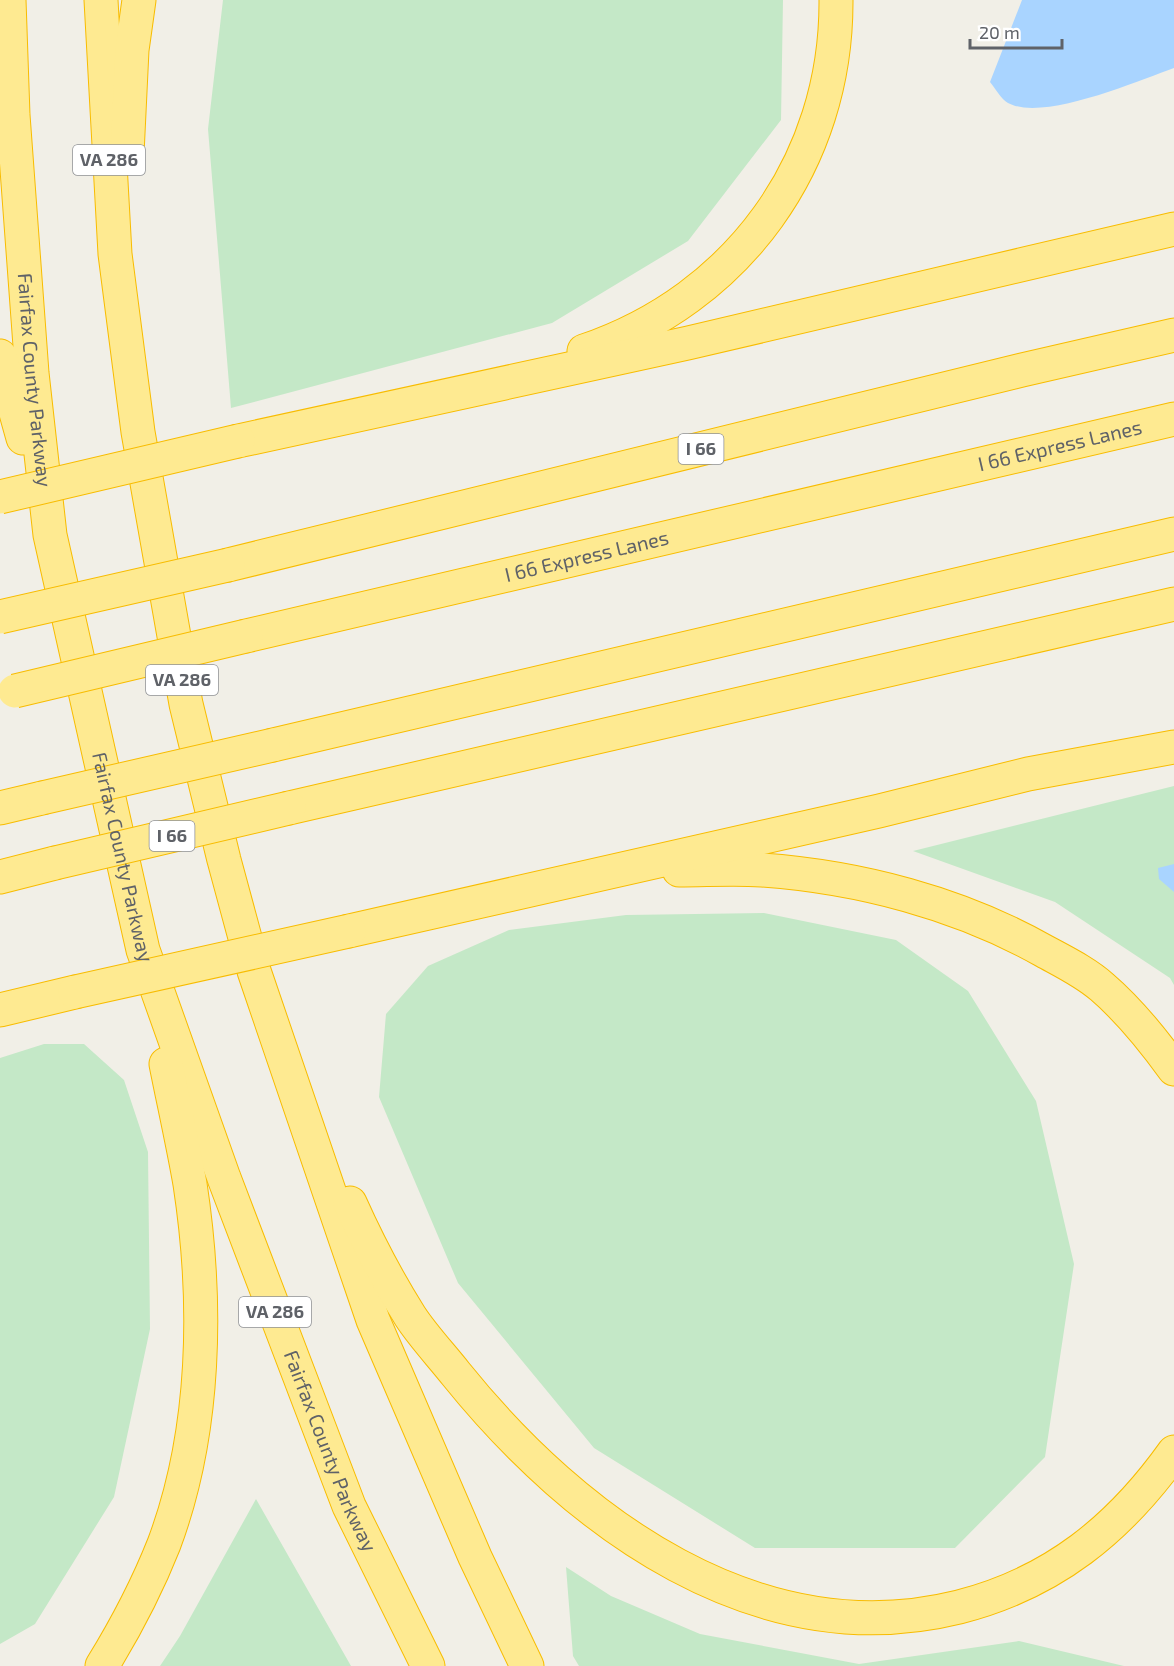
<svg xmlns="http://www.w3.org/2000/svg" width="1174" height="1666" font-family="'Exo 2',sans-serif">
<rect width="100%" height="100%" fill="#f1efe7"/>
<path fill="#c4e8c7" d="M223 0H783L781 120 688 241 552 323 231 408 208 129Z
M1174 786V985L1170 978 1055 902 913 851Z
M764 913 896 940 968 991 1036 1101 1074 1264 1045 1457 955 1548H755L594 1448 458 1283 379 1097 386 1014 428 966 509 930 626 915Z
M44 1044H84L124 1080 148 1152 150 1329 114 1497 35 1624 0 1644V1058Z
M256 1499 351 1666H160L180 1636Z
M566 1567 611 1596 700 1634 859 1664 1019 1641 1124 1666H579L573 1656Z"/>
<path fill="#a9d4ff" d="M1022 0H1174V68C1137 81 1043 122 1008 103 1001 99 995 88 990 82Z
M1174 864V892L1159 879 1158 868Z"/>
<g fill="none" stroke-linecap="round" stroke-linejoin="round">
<g stroke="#f8bc00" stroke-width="35">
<g id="motorway">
<path id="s1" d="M9 0 13 115 32 373 50 535 143 950 224 1178 349 1506 428 1666"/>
<path d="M101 0 115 254 138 432 186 704 224 860 254 971 373 1320 475 1557 527 1666"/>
<path d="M127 154 132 50 139 0"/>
<path d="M584 351C738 299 837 162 836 0"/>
<path d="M0 356 23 438"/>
<path d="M238 441 688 343 1174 229"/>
<path d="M228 565 1022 370 1174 335"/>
<path id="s2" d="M246 636 1174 419"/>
<path d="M273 745 1174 534"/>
<path d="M0 808 42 798"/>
<path d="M289 808 1174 604"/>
<path d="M679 870C707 870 734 868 762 870 859 877 959 903 1044 951 1064 962 1085 972 1102 987 1130 1011 1153 1040 1174 1069"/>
<path d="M0 877 55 863"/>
<path d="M349 931 879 811 1028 774 1174 747"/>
<path d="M0 1010 75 992"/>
<path d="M350 1203C367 1241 388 1281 410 1316 423 1336 441 1355 456 1374 576 1523 758 1657 959 1607 1053 1583 1119 1529 1174 1452"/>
<path d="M102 1666C126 1627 147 1587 164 1544 206 1432 208 1302 190 1184 183 1144 174 1104 166 1064"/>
</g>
</g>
<use href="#motorway" stroke="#feea91" stroke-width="33"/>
<g stroke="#f8bc00" stroke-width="35" stroke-linecap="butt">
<path id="motorway-bridge" d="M0 497 238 441
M0 617 228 565
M15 691 246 636
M42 798 273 745
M55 863 289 808
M75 992 349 931"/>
</g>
<use href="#motorway-bridge" stroke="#feea91" stroke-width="33"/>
</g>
<g text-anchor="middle" stroke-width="5" stroke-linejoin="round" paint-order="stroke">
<g fill="#fff" stroke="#8f9195" stroke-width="1.5">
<rect x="73" y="145" width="72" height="30" rx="4.5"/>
<rect x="678.5" y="434" width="45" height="30" rx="4.5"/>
<rect x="146" y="665" width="72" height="30" rx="4.5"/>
<rect x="149.5" y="821" width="45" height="30" rx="4.5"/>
<rect x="239" y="1297" width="72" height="30" rx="4.5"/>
</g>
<g font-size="18" font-weight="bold" fill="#5f6268">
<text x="109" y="166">VA 286</text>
<text x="701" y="455">I 66</text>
<text x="182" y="686">VA 286</text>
<text x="172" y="842">I 66</text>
<text x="275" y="1318">VA 286</text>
</g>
<g font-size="20" fill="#5f6268" stroke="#fff">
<text dy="7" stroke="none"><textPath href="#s1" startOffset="381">Fairfax County Parkway</textPath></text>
<text dy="7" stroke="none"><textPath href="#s2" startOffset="836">I 66 Express Lanes</textPath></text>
<text dy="7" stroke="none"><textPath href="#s2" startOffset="350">I 66 Express Lanes</textPath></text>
<text dy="7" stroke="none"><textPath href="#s1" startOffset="867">Fairfax County Parkway</textPath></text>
<text dy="7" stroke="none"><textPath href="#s1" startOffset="1497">Fairfax County Parkway</textPath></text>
</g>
</g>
<path d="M970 39v9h92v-9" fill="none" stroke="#5f6268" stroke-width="3"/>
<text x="979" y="39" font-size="18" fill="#5f6268" stroke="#ffffff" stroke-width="4.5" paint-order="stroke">20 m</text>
</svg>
